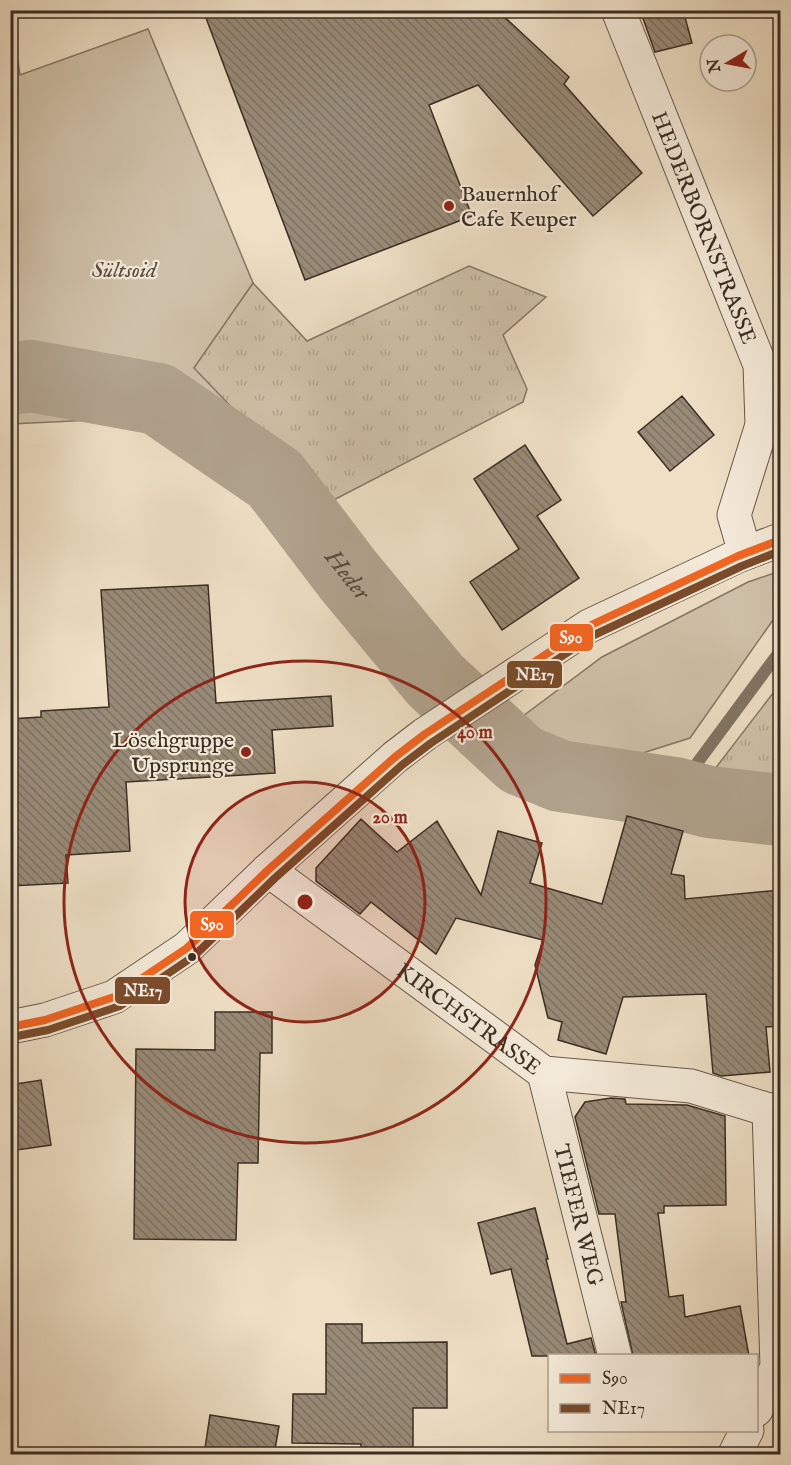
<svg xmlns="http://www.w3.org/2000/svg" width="791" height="1465" font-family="'IM FELL English',serif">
<defs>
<pattern id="grass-tufts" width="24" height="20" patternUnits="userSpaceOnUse" patternTransform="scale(1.5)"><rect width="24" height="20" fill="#cfc1a9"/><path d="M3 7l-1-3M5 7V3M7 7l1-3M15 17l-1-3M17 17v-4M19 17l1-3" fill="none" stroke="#b2a691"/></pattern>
<pattern id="building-back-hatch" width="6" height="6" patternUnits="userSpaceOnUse" patternTransform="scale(1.5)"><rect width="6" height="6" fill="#988a77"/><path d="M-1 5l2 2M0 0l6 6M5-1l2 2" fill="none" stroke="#7d7161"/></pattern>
</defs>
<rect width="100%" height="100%" fill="#eedfc5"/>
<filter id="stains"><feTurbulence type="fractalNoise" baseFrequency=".00333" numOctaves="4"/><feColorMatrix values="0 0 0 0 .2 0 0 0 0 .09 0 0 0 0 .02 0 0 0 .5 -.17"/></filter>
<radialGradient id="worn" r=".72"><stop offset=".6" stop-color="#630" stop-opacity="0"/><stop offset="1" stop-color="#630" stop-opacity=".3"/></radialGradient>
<path fill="url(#grass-tufts)" stroke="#847866" stroke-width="1.5" d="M469 266 546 297 503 335 527 389 523 402 326 504 297 456 238 414 193 368 253 283 307 341Z
M780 684V793L749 788 711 774Z"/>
<path fill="#cfc1a9" stroke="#847866" stroke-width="1.5" d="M11 13 20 75 148 29 253 283 194 368 283 461 278 504 156 417 11 424Z
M780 571V610L690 738 627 758 577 750 543 740 519 719 602 657 748 582Z"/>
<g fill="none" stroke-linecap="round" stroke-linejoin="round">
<path stroke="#817463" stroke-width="12" d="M675 793 780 651"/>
<path stroke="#b1a38e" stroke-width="72" id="s1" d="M10 379 31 376 158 399 275 479 348 575 435 680 521 760 560 776 675 793 709 802 780 810"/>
</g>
<path fill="url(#building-back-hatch)" stroke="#3a2e23" stroke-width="1.5" d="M203 10H497L569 77 564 84 642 173 593 216 478 85 429 105 472 216 305 280Z
M640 10H683L692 43 655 52Z
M682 396 714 435 670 471 638 432Z
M525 445 561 500 537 516 579 578 502 630 470 582 519 549 474 479Z
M208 585 216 703 331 696 333 726 272 730 275 773 126 782 130 851 66 855 68 883 10 886V719L41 717V711L109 707 101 590Z
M627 816 683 831 671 874 684 876 685 899 780 890V1026L766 1027 770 1072 721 1076 713 1073 706 994 623 997 606 1054 558 1040 562 1022 548 1018 535 965 543 940 456 918 436 954 371 902 360 914 316 881V868L361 819 397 852 437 821 481 895 498 831 542 843 530 883 602 904Z
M215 1012H272V1053H260L258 1163H238L236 1240 134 1239 136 1049 215 1050Z
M41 1080 51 1145 10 1151V1085Z
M611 1098 625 1099 626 1104 687 1105 725 1116 726 1205 664 1206V1213H658L669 1297 683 1295 685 1317 740 1306 749 1356H633L621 1302H626L615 1214H599L575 1117 585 1102Z
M535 1208 548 1259H546L567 1344 591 1338 596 1356H532L511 1269 491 1274 478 1223Z
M326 1324H362V1343L447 1342V1408H413V1455H361V1444L292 1443 293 1394H326Z
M210 1415 279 1426 274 1455H204Z"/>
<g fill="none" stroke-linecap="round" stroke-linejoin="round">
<g stroke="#675a4c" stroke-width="35">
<g id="minor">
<path id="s2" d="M618 10 760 365 762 425 734 515 745 553"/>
<path id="s3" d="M268 870 544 1073 691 1086 769 1110H780"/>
<path d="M10 1027 45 1020 114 997 187 948 268 870 395 757 425 734 589 626 738 556 780 540"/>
<path id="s4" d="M544 1073 615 1356"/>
<path d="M756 1410 777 1367 769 1110"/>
<path d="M735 1454 747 1430"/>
</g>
</g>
<use href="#minor" stroke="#f4ead9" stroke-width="33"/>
<g stroke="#f4ead9" stroke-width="12">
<path id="bus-1" d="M10 1027 45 1020 114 997 187 948 268 870 395 757 425 734 589 626 738 556 780 540"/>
</g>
<g stroke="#f4ead9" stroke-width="12">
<path id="bus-2" d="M12 1037 48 1030 120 1006 194 956 275 878 402 765 431 743 594 635 742 566 780 551"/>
</g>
<use href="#bus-1" stroke="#f26522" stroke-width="8"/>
<use href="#bus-2" stroke="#7a4b2a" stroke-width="8"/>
</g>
<circle cx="305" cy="902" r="120" fill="#8f2418" fill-opacity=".12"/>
<g fill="none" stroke="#8f2418" stroke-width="3">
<circle cx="305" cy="902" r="120"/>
<circle cx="305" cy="902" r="241"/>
</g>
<g fill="#8f2418" stroke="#f4ead9" stroke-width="2">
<circle cx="449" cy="206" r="6"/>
<circle cx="246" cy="752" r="6"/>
</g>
<circle fill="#3a2e23" stroke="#f4ead9" stroke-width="2" cx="192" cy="957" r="5"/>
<g text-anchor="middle" stroke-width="4.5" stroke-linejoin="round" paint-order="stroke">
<g font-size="22" fill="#3a2e23" stroke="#f4ead9" text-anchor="start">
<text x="461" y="201">Bauernhof<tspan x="461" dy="25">Cafe Keuper</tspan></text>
<text x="234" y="747" text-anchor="end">Löschgruppe<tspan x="234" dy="25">Upsprunge</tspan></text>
</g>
<g font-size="22" fill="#3a2e23" stroke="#f4ead9">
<text dy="8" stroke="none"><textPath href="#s2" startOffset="234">HEDERBORNSTRASSE</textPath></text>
<text dy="8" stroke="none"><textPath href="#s3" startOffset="250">KIRCHSTRASSE</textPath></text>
<text dy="8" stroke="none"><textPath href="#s4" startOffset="146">TIEFER WEG</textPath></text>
</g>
<g font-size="22" font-style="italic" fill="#584b3e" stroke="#f4ead9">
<text x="124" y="277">Sültsoid</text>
</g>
<g font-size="24" font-style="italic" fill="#584b3e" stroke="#f4ead9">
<text dy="8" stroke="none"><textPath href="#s1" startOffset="412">Heder</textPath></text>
</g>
</g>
<circle cx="305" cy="902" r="9" fill="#8f2418" stroke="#f4ead9" stroke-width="3"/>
<g font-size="18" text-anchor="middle" font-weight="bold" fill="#8f2418" stroke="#f4ead9" stroke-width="4.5" stroke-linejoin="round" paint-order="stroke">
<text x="475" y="738">40 m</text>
<text x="390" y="823">20 m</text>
</g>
<g stroke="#f4ead9" stroke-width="2">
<rect x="549" y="623" width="45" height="29" rx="6" fill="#f26522"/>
<rect x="506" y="660" width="57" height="29" rx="6" fill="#7a4b2a"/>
<rect x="189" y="910" width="46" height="29" rx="6" fill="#f26522"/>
<rect x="114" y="976" width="57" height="29" rx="6" fill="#7a4b2a"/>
</g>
<g font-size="16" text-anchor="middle" font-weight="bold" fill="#fff">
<text x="571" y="643">S90</text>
<text x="535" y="680">NE17</text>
<text x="212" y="930">S90</text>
<text x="143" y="996">NE17</text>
</g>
<rect width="791" height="1465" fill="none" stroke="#eedfc5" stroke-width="36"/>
<rect x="12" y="12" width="767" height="1441" fill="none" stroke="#3a2e23" stroke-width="3"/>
<rect x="18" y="18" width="755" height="1429" fill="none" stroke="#3a2e23" stroke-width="1.5"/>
<rect x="548" y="1354" width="210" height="78" fill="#f4ead9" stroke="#aa9f90" stroke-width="1.5"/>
<rect x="560" y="1374" width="30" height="9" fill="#f26522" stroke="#aa9f90" stroke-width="1.5"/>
<text x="602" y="1384" font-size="18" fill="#3a2e23">S90</text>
<rect x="560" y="1404" width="30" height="9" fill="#7a4b2a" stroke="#aa9f90" stroke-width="1.5"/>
<text x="602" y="1414" font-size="18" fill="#3a2e23">NE17</text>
<g transform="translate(728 63) rotate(260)"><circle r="28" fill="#f4ead9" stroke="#aa9f90" stroke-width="1.5"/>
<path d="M0-4.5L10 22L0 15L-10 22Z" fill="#8f2418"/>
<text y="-9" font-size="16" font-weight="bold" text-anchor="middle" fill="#3a2e23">N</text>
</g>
<rect width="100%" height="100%" filter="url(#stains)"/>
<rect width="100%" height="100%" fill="url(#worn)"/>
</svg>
